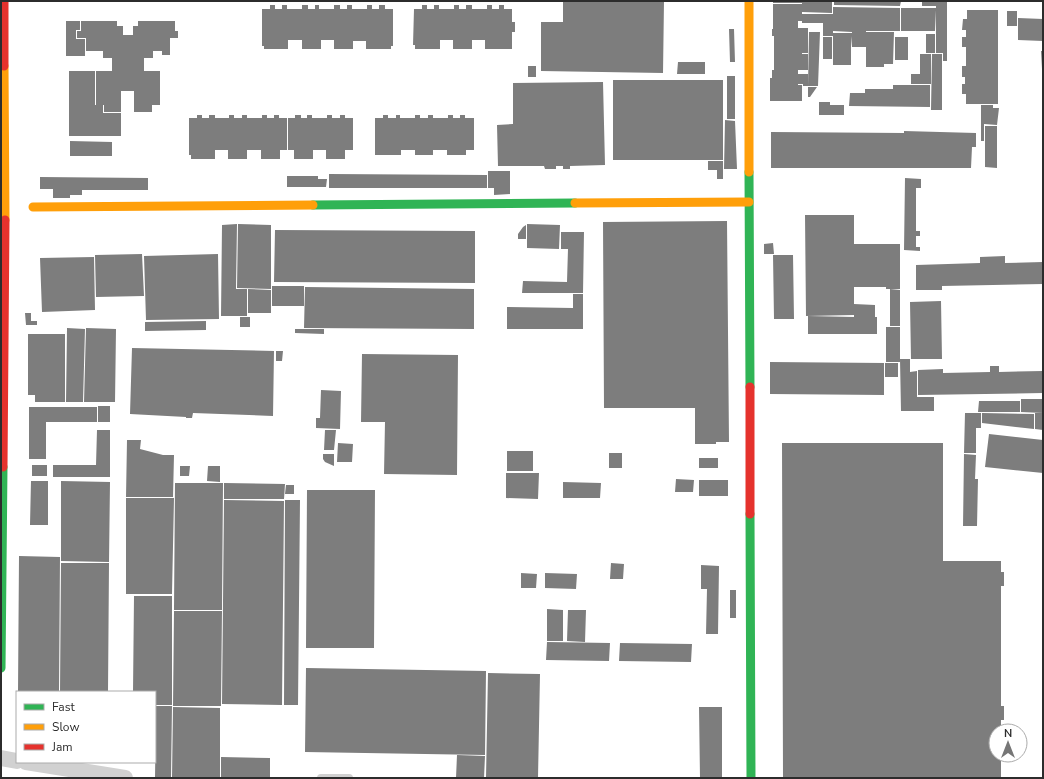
<svg xmlns="http://www.w3.org/2000/svg" width="1044" height="779" font-family="'Nunito Sans',sans-serif">
<rect width="100%" height="100%" fill="#fff"/>
<path fill="#7d7d7d" fill-rule="evenodd" d="M563 1H664L663 73 541 71V22H563Z
M773 1H811V10V1H832V13L802 12V14H833V7L900 8V31H866V32H894L893 64H884V67H866V47H852L851 36V65H833V36H823V23H802V21H798V28H808V53H802V54H808V70H798V74H808V86H803V84H798V85H802V101H770V78H772V70H774V36H772V29H773V4H802V3H773ZM833 31 852 32V33H833Z
M834 1H901L900 6 834 5Z
M922 1H947V61H943V53H936V10L935 31H901V8H936V6H922Z
M270 5H275V9H282V5H287V9H302V5H308V9H315V5H319V9H334V5H340V9H347V5H352V9H367V5H372V9H379V5H385V9H393V46H391V49H366V41H353V49H334V40H321V49H302V40H288V49H264V46H262V9H270Z
M422 5H427V9H434V5H439V9H454V5H459V9H466V5H472V9H487V5H492V9H499V5H504V9H512V22H515V32H512V49H485V40H472V49H453V40H440V49H415V45H413L414 9H422Z
M967 10H998V104H966V94H962V84H965V77H962V66H966V47H962V37H966V30H962L963 19H967Z
M1007 11H1017V26H1007Z
M1018 18 1043 19V41L1018 40Z
M66 21H80V30H76V39H85V56H66Z
M81 21H117V26H123V35H133V26H138V21H175V31H178V38H170V55H162V51H153V58H144V71H160V105H152V112H134V91H121V112H104V105H96V71H112V58H103V51H86V38H77V31H81Z
M729 29H734L735 62H730Z
M809 32H820L818 86H808Z
M926 34H935V53H926Z
M823 37H832V59H823Z
M895 37H908V60H895Z
M1041 51H1043V69H1042Z
M920 54H931V84H911V74H920Z
M932 54H942V110H931Z
M678 62H705V74H677Z
M528 66H536V77H528Z
M69 71H95V105H103V113H121V136H69Z
M727 76H735V119H727Z
M613 80H723V160H613Z
M603 82 605 165 570 166V169H563V166H556V169H545L544 166H498L497 125 513 124V83Z
M893 85H930V107L849 106 850 93H865V89H893Z
M808 87H817L810 97H808Z
M819 102H830V105H844V115H819Z
M981 105H993V108H999L997 125 984 124V141H981Z
M197 115H202V118H209V115H215V118H229V115H234V118H242V115H247V118H262V115H267V118H274V115H279V118H287V150H280V159H261V150H247V159H228V150H215V159H191V155H189V118H197Z
M295 115H301V118H307V115H312V118H327V115H332V118H340V115H345V118H353V150H345V159H326V150H313V159H294V150H288V118H295Z
M383 115H388V118H396V115H400V118H415V115H420V118H428V115H433V118H448V115H453V118H460V115H465V118H474V150H466V155H447V150H433V155H415V150H401V155H375V118H383Z
M725 120 735 121 737 169H724Z
M985 126H997V168L985 167Z
M904 131 976 133V147H972L971 168H771V132L904 133Z
M70 141 112 142V156H70Z
M708 161H723V179H717V170H708Z
M488 171H510V194L494 195V188H488Z
M329 174 487 175V188H329Z
M287 176H318V179H327L326 187H287Z
M40 177 148 178V190H82V195H70V198H53V189H40Z
M905 178 921 179V188H916V231H920V236H916V247H920V251L904 250Z
M805 215H854V244H900V289H886V287H854V304L875 305V317H877V334H808V316L854 317V315L806 316Z
M727 221 729 442H716V444H695V408H604L603 222Z
M237 224 236 289H247V316H221L222 225Z
M238 224 271 225V289L237 288Z
M527 224 560 225 559 249 527 248Z
M526 225V239H518V234L523 227Z
M275 230 475 231V283L274 282Z
M561 232H584L583 293H522L523 281 567 282 568 249H561Z
M773 243 774 254H764V244Z
M142 254 144 296 96 297 95 255Z
M218 254 219 319 146 320 144 256Z
M773 255H793L794 319H774Z
M1005 256V263L1043 262V284L942 286V290H916V265L980 263V257Z
M94 257 95 310 42 312 40 258Z
M272 286H304V306H272Z
M305 287 474 289V329L304 328Z
M248 289 271 290V313H248Z
M890 289 900 290V326H890Z
M573 294H583V329H507V307L573 308Z
M941 301 942 359H911L910 302Z
M25 313H31V321H37V325H26Z
M240 317H250V327H240Z
M206 321V330L145 331V322Z
M886 327H900V362H886Z
M67 328 85 329 83 402H66Z
M86 328 116 329 115 402H84Z
M295 329H324V334L295 333Z
M28 334H65V402H35V395H28Z
M132 348 274 351 273 416 193 413 192 418H186V417L130 414Z
M276 351H283L282 361H276Z
M362 354 458 355 457 475 384 474 385 422H361Z
M900 359H910V372L917 371V397H934V411H901Z
M770 362 884 363V395L770 394Z
M885 363H898V377H885Z
M990 366H999V372L1043 371V393L918 395V370L943 369V373L990 372Z
M321 390 341 391 340 429 316 428V418H320Z
M1021 399H1043V413L1021 412Z
M979 401H1020V412H978Z
M98 406H110V422H98Z
M29 407H97V422H46V459H29Z
M965 413H981V428H976V453H964Z
M982 413 1034 414V429L982 423Z
M1035 413H1043V430L1035 429Z
M97 430H110V477H53V465H96Z
M325 430H336L334 450H324Z
M989 434 1043 440V473L985 467Z
M127 440H141L140 449 163 455H174L173 497H126Z
M338 443 353 444 352 462H337Z
M782 443H943V561H1001V572H1004V586H1001V706H1004V720H1001V731H996V755H1001V778H783Z
M507 451H533V471H507Z
M609 453H622V468H609Z
M323 454H334V466L325 462 323 459Z
M964 454 976 455 975 479H978L977 526H963Z
M699 458H718V468H699Z
M32 465H47V476H32Z
M180 466H190L189 476H180Z
M208 466H220V482L207 481Z
M506 473H539L538 499 506 498Z
M676 479 694 480 693 492H675Z
M699 480H728V496H699Z
M31 481H48V525H30Z
M61 481 110 482 109 562 61 561Z
M563 482 601 483 600 498H563Z
M175 483H223L222 610H174Z
M224 483 285 484 284 499H224Z
M286 485H294V494H285Z
M307 490H375L374 648H306Z
M126 498H174L172 594H126Z
M224 500 284 501 282 705 222 704Z
M285 500H300L298 705H284Z
M19 556 60 557 59 692H18Z
M61 563H109L108 692H60Z
M611 563 624 564 623 579H610Z
M701 565 719 566 718 634H706L707 589H701Z
M521 573 537 574 536 588H521Z
M545 573 577 574 576 589 545 588Z
M730 590H736V618H730Z
M134 596H172V705H155V692H133Z
M547 609 563 610V641H547Z
M568 610H586L585 642 567 641Z
M174 611H222L221 706H173Z
M547 642 610 643 609 661 546 660Z
M620 643 692 644 691 662 619 661Z
M306 668 486 671 485 755 305 752Z
M488 673 540 674 538 778H486Z
M156 706H172L171 778H155Z
M173 707 220 708V778H172Z
M699 707H722V778H700Z
M457 755 485 756 484 778H456Z
M221 757 270 758V778H221Z"/>
<g fill="none" stroke-linecap="round" stroke-linejoin="round">
<path stroke="#d1d1d1" stroke-width="8" d="M321 778H349"/>
<path stroke="#d1d1d1" stroke-width="16" d="M1 758 17 761
M26 762 125 778"/>
<path stroke="#30b455" stroke-width="9" d="M749 172 750 387
M313 205 575 203
M750 514 751 778
M1 668 3 467"/>
<path stroke="#ff9f0a" stroke-width="9" d="M749 1V172
M4 66 5 220
M575 203 749 202
M33 207 313 205"/>
<path stroke="#e5322d" stroke-width="9" d="M4 1V66
M750 387V514
M3 467 5 220"/>
</g>
<rect width="1044" height="779" fill="none" stroke="#2c2c2c" stroke-width="4"/>
<rect x="16" y="691" width="140" height="72" fill="#ffffff" stroke="#ababab"/>
<rect x="24" y="704" width="20" height="6" fill="#30b455" stroke="#ababab"/>
<text x="52" y="711" font-size="12" fill="#2c2c2c">Fast</text>
<rect x="24" y="724" width="20" height="6" fill="#ff9f0a" stroke="#ababab"/>
<text x="52" y="731" font-size="12" fill="#2c2c2c">Slow</text>
<rect x="24" y="744" width="20" height="6" fill="#e5322d" stroke="#ababab"/>
<text x="52" y="751" font-size="12" fill="#2c2c2c">Jam</text>
<g transform="translate(1008 743)"><circle r="19" fill="#ffffff" stroke="#ababab"/>
<path d="M0-3L7 15L0 10L-7 15Z" fill="#767676"/>
<text y="-6" font-size="11" font-weight="bold" text-anchor="middle" fill="#2c2c2c">N</text>
</g>
</svg>
